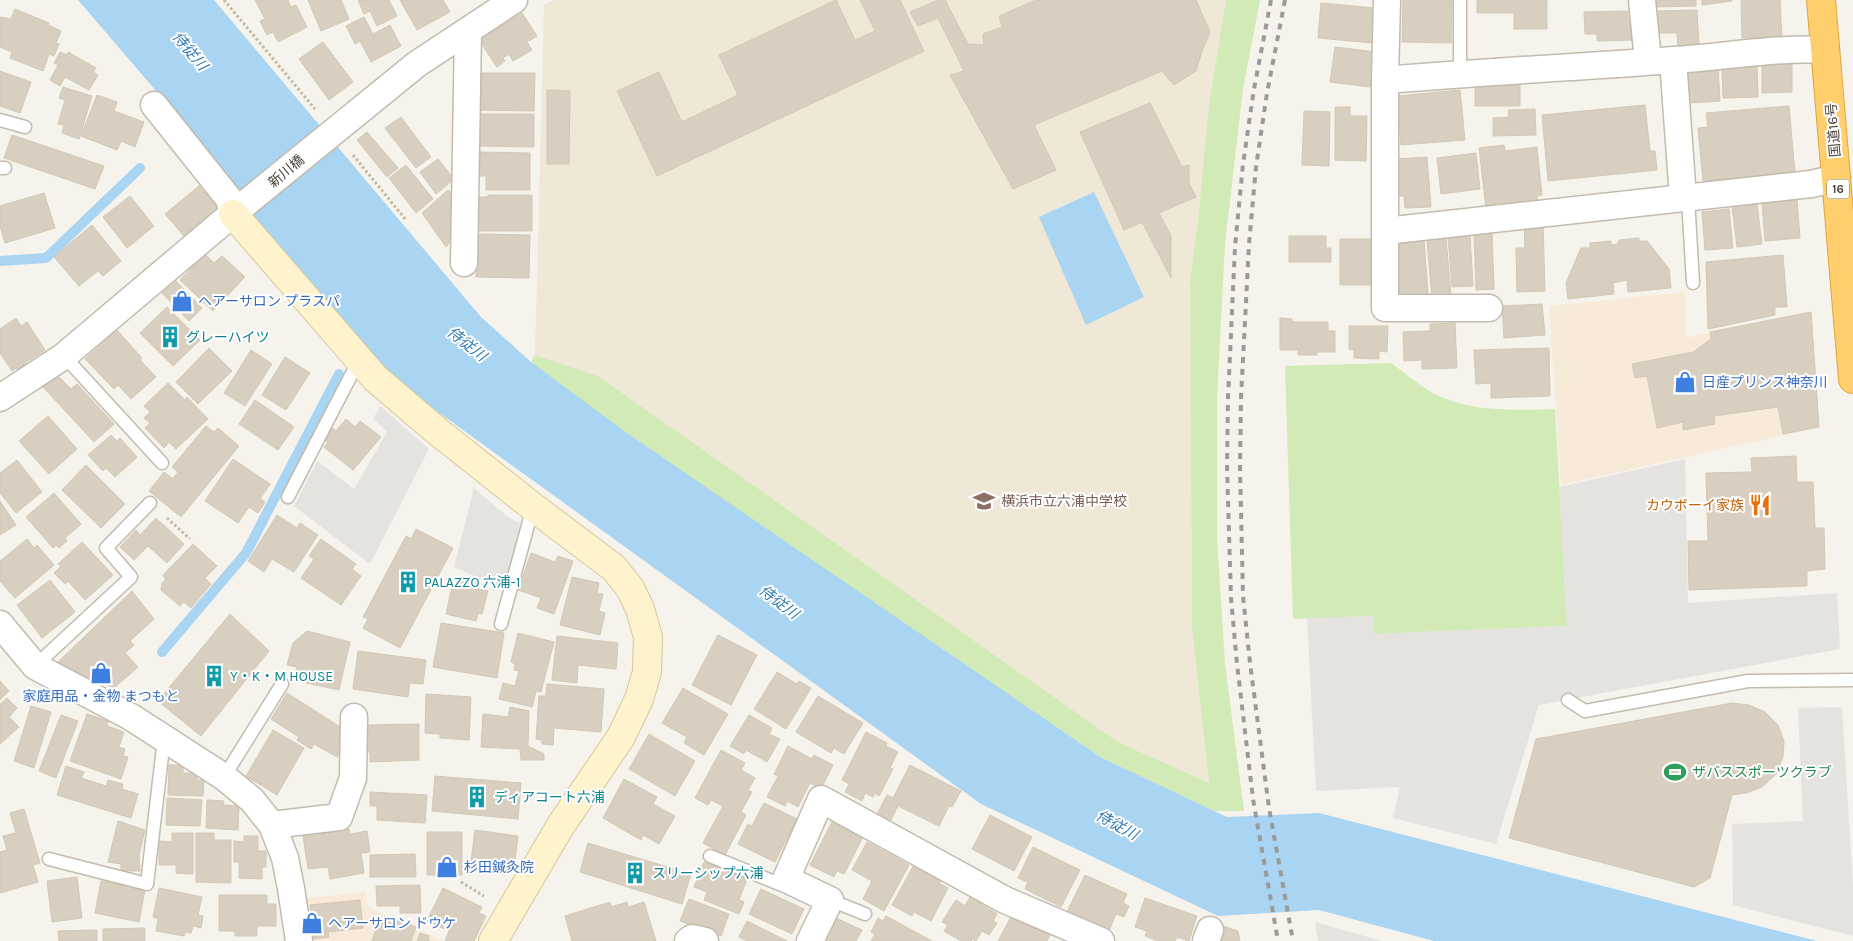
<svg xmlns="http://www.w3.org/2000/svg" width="1853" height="941" font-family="Karla,'Noto Sans JP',sans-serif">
<rect width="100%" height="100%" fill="#f6f3ec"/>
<path fill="#f7ead8" d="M1685 292 1686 338 1811 312 1819 427 1561 485 1549 306Z
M366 892 368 907 443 941H307L301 899Z"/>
<path fill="#e6e2dd" d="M1315 922 1382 941H1318Z"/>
<path fill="#efe8d6" d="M554 0H1226L1209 105 1198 221 1190 280 1192 627 1209 783 1118 742 598 376 535 355 544 5Z"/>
<path fill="#d2eab5" d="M1226 0H1260L1243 89 1225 244 1217 398V538L1225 664 1244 811H1214L1102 758 620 429 531 362 535 355 598 376 1118 742 1209 783 1192 627 1190 280 1198 221 1209 105Z
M1391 363C1404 372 1416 383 1429 391 1468 413 1512 410 1555 409L1567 626 1374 634 1373 616 1293 619 1285 366Z"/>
<path fill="#e5e3e0" d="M380 406 429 449 370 564 294 506 317 461 354 489 387 432 373 419Z
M1685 459 1688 603 1837 593 1840 649 1539 705 1496 844 1393 818 1400 787 1316 791 1307 618 1374 616V634L1567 626 1559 487Z
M474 488 508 517 523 525 505 589 454 567Z
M1842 707 1853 885V936L1733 905 1732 824 1803 821 1798 708Z"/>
<path fill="#a9d4f2" d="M78 0H214L481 317 531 362 624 431 1102 758 1227 817 1319 813 1817 941H1434L1319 910 1218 916 981 804 398 383 235 194 157 92Z
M1094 192 1144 297 1086 325 1039 217Z"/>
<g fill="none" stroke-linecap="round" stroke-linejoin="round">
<path stroke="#a9d4f2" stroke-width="10" d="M0 261 46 258 140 168
M162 652 246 553 339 374"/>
</g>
<path fill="#d8cfc1" stroke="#d3c7b4" d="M255 0H288L291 7 296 5 307 27 278 42 273 32 267 35 260 21 265 19Z
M308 0H341L349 19 321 31Z
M358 0H389L397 16 377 26 370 11 364 14Z
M400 0H443L450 12 417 30Z
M836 0 855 40 875 31 860 0H900L924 51 657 176 617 91 659 72 682 122 738 95 719 55Z
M938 0H945L968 44 984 45 983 34 1002 27 999 16 1036 0H1196L1210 32 1202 51 1196 71 1174 85 1162 71 1034 125 1056 170 1013 189 950 75 964 71 938 18 918 26 910 12Z
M1403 0H1452L1451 43 1402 42Z
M1477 0H1547V29H1514V13H1477Z
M1655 0H1696V6L1655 7Z
M1702 0H1732V1L1702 5Z
M1741 0H1780L1782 37 1742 38Z
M1321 3 1375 8 1372 43 1318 38Z
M15 9 49 23 48 25 61 31 56 43 59 44 54 56 49 54 43 71 10 58 12 52 0 47V17L11 19Z
M1697 10 1699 45 1678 46 1677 33H1657V11Z
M1628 11V20H1634V40L1597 41V34H1585L1584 12Z
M522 13 537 36 527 42 532 50 513 61 509 54 503 58 505 61 497 67 479 40Z
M364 17 373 34 390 25 401 46 371 62 360 41 355 44 346 26Z
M323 42 353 82 329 100 299 59Z
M1335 47 1376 52 1371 87 1330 82Z
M60 52 67 55 68 52 96 68 93 72 98 75 89 90 65 77 60 86 50 80 58 65 54 63Z
M1762 60H1792V92L1762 93Z
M1757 65 1758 97 1723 98 1722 67Z
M1718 66 1720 101 1688 103 1686 68Z
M0 71 31 82 20 113 0 106Z
M481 73H535L534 111 474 110V87H481Z
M1475 82H1520V106H1475Z
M63 87 92 96 79 139 62 133 64 125 58 124 65 100 59 98Z
M547 90 570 91 569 164H547Z
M1460 90 1465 140 1401 145 1397 96Z
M97 95 117 102 114 111 144 122 135 147 121 141 117 150 81 136Z
M1150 103 1182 167 1189 165V183L1196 197 1159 213 1171 236V278L1142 222 1124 230 1080 132Z
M1645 105 1650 151H1655L1657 170 1548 181 1542 115Z
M1789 106 1795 173 1703 181 1698 128 1708 127 1706 113Z
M1335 107H1350V116H1367L1366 161 1335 160Z
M1535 109 1536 135 1493 136V118L1509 117 1508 110Z
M1304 111 1330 112 1329 166 1302 165Z
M476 114H534V147L480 146V134H476Z
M401 117 431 157 416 168 385 128Z
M367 132 398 168 387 177 357 140Z
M12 135 104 166 95 189 4 158Z
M1504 145 1505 151 1537 147 1542 195 1537 196 1538 202 1486 208 1479 148Z
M479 152 530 153V190H486V176H479Z
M1476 153 1480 189 1441 194 1437 158Z
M1427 157 1431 207 1405 208 1404 196H1398L1395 159Z
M438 159 454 179 436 194 420 172Z
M406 165 433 199 416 213 389 178Z
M199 186 218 208 184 236 165 214Z
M448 190 453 195V239L446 247 422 213Z
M44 193 55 228 5 243 0 226V206Z
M488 195H532V231H474V197H488Z
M130 196 154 226 127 248 103 217Z
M1797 200 1800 238 1765 241 1762 203Z
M1757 204 1762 244 1737 247 1732 206Z
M1729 209 1733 248 1705 250 1702 212Z
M1524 224H1543L1545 291 1517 292 1516 248H1525Z
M92 225 121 261 103 276 98 271 79 286 54 257Z
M1492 230 1494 289 1476 290 1474 234H1477V231Z
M477 234 530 235 529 278 476 277Z
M1470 235 1473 286 1452 287 1448 236Z
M1289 236H1326V248H1331V262H1289Z
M1446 238 1451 296 1432 298 1427 240Z
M1639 238V241H1647L1669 269 1671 288 1628 292 1627 280 1613 283 1614 294 1568 299 1566 283 1581 248H1590V243L1611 241V245L1618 244 1619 240Z
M1340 239H1375V285H1340Z
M1424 240 1428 294 1400 296 1395 243Z
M205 254 214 263 222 256 245 277 213 311 180 280Z
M1783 255 1787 307H1775V315L1708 329 1706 262Z
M176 281 202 308 189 321 162 293Z
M1542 304 1545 335 1504 338 1502 306Z
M167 307 200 340 173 366 140 333Z
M1811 312 1819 427 1783 434 1778 407 1714 416 1715 424 1683 430V422L1657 428 1647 376 1635 378 1632 364 1693 352 1711 339 1710 332Z
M16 318 21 326 27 322 45 350 26 362 28 366 19 371 16 368 12 371 0 353V329Z
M1280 318 1292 319V322H1328V331H1335V352H1317V355H1298V350H1280Z
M1455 323 1457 368 1422 369V360L1404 361 1403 332 1430 331V324Z
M1349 326H1388L1387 352 1379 351V359L1354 358V350L1349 349Z
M117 330 142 358 140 360 156 377 131 399 118 385 114 389 85 359Z
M209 348 232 371 198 404 176 382Z
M1549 348 1550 396 1491 398V383L1476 384 1474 350Z
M251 350 272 364 245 406 224 393Z
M285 357 310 373 286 410 262 395Z
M57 375 71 389 77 384 114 424 94 442 43 387Z
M168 383 185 400 187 397 208 419 176 449 169 442 164 448 145 428 150 423 144 418 150 412 144 406Z
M255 400 294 427 278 450 239 424Z
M48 416 77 449 49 474 19 441Z
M346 419 355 427 360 421 381 437 353 470 324 447 328 442 324 439 333 428 336 431Z
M206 426 214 432 218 428 239 446 181 517 149 491 164 472 173 479 178 472 172 467Z
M111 435 117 441 120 438 137 457 115 477 106 468 103 471 88 455Z
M1796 456 1797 482H1813L1815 528H1824L1825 569 1807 571V586L1689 590 1688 541H1708L1706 473 1752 472 1751 458Z
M233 459 270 484 260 499 265 502 258 513 249 507 238 523 205 501Z
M17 460 42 492 16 513 0 493V473Z
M86 465 125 504 101 528 62 490Z
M54 493 81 524 65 538 67 541 59 548 56 545 53 548 26 517Z
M0 501 16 525 0 535Z
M277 515 297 528 300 523 318 535 294 572 272 559 264 572 248 561Z
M156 518 184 544 167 563 148 546 134 560 120 547 136 530 140 535Z
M416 529 453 548 400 648 363 628 368 619 363 617 406 536 411 539Z
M27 539 34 548 37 545 54 565 15 598 0 581V561Z
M321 539 356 564 352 569 361 576 341 605 301 578 314 559 309 556Z
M82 542 113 575 85 600 68 581 65 584 54 573 61 566 58 564Z
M193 544 217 566 205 578 211 584 191 608 184 602 180 606 161 590 162 583 166 580 163 575Z
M531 553 555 562 558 556 573 561 554 614 537 608 541 598 518 590Z
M572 577 599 583 597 593 603 594 599 611 605 613 600 635 560 625Z
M50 580 75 612 42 638 17 605Z
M459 580 479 584 478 589 488 591 482 614 478 613 476 621 446 614 452 586 457 587Z
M132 591 154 619 130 641 134 645 125 653 138 667 114 688 56 664Z
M230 614 269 651 201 736 158 701Z
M441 623 504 633 497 678 433 667Z
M307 631 350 642 339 690 293 680 297 667 287 665 293 643Z
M518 633 554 642 541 692 536 691 532 707 499 699 503 683 515 686 519 671 514 670 515 664 511 662Z
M718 635 757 655 731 705 692 685Z
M557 636 618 643 616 669 578 665 577 683 552 680Z
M358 651 426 660 423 684 410 683 408 697 353 689Z
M777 672 797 684 799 681 811 688 786 729 754 709Z
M0 681 9 691 0 700Z
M547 684 604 689 601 732 554 728 553 745 542 744V740L536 739 539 696H546Z
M683 688 728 714 704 755 684 743 687 737 662 723Z
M287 693 345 730 338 741 344 745 337 757 314 744 311 749 297 740 299 737 271 719Z
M426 694 471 697 469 740 440 738V734L425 733Z
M818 696 863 723 844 754 834 748 831 753 796 732Z
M7 698 17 708 9 717 19 727 0 744V704Z
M1732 703 1749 705 1765 712 1778 725 1784 741 1783 757 1776 774 1762 787 1746 793 1732 795 1710 878 1694 887 1509 838 1536 739Z
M31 706 51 712 34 768 14 761Z
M510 707 529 711 528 746 544 754V760H521L520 749 481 747 483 714 508 717Z
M87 714 108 721 107 726 124 732 119 747 125 749 123 756 128 757 121 779 70 761Z
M61 715 78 721 56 778 39 771Z
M749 715 772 728 769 734 780 739 767 762 746 750 744 754 730 746Z
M419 724V760L370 762V752H362V737L367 736V725Z
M273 730 304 748 277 795 246 776Z
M866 732 887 743 886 746 898 752 890 768 893 769 879 796 875 793 873 797 865 793 862 801 845 792 849 784 842 780Z
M649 734 695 761 675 796 629 769Z
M788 746 812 759 814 755 833 765 821 789 810 783 798 807 787 801 785 806 767 797 778 776 774 774Z
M721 750 745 763 741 770 755 778 748 790 752 792 741 812 746 815 725 855 703 843 723 806 711 800 708 805 695 798Z
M169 765H183V773H197V780H204L203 796 168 795Z
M910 765 961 791 952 807 949 806 939 826 898 806 891 820 877 814 887 795 893 798Z
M66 766 84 772 81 778 106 786 108 780 123 784 122 789 138 794 131 818 57 795Z
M435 776 521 783 518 819 432 811Z
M624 779 657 797 653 804 675 816 659 844 643 835 641 840 603 818Z
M370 792 427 795 425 823 377 820V806H370Z
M167 798 202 800 200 826 166 825Z
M207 800 224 801 223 805 239 806 238 830 206 828Z
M764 803 797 819 775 862 738 844 748 824 752 826Z
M24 809 40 863 33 865 38 882 0 893V852L7 850 3 836 16 833 10 813Z
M990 815 1032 837 1014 871 972 849Z
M833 820 864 835 844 874 837 871 834 877 810 865Z
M118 821 145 830 139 855 140 871H121V864L108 862Z
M349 829 350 834 367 831 370 852 361 853 364 873 330 879 328 867 308 869 303 836Z
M475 830 518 836 515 860 508 859 506 875 470 870Z
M427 832H462V875H427Z
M172 833H193V874L176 873V865H159V841L172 842Z
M196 833H214V840H231V883L196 882Z
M244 836H258V851H266V867H262V879L239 878V862H234V841L244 842Z
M867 842 909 865 884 911 863 899 872 881 852 870Z
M588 843 691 874 682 904 580 872Z
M1033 847 1080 870 1061 907 1025 889 1028 882 1018 878Z
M415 854 416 877H370V855Z
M704 862 747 879 739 900 744 902 739 914 704 900 707 892 694 887Z
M915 863 942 878 939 883 948 888 931 921 914 912 912 916 892 905Z
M1085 875 1127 894 1123 903 1129 906 1124 917 1116 914 1109 931 1067 912Z
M77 877 82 918 52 922 47 881Z
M101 881 145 890 139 922 95 913Z
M420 885 421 913H400V906H377L376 886Z
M159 888 202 897 198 915 203 916 201 928 193 926 191 933 185 932 184 936 156 931 158 919 153 917Z
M443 888 482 907 479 913 486 916 474 941H445L449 931 427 921Z
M761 889 804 909 792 934 749 914Z
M219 895H267V904H276V926H257V936H235V931H219Z
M970 897 997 914 993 921 997 923 989 935 982 931 976 941 972 939 971 941H961L944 931 948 925 942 922 956 900 965 906Z
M1145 898 1197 916 1189 941 1177 937 1175 941H1158L1145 936 1147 931 1135 927Z
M689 899 729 914 721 936 680 921Z
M360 900 363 928 328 932 329 937 313 939 310 905Z
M610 902 611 907 627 902 628 907 644 902 656 941H572L565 916Z
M1012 915 1050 935 1047 941H998Z
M886 916 932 941H871L875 934 871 932 878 918 883 921Z
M387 917 416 927 411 941H372L379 920 385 922Z
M836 918 862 930 856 941H825Z
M747 921 787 941H747L739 937Z
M1223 926 1238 931 1240 941H1218Z
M145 928V941H103V929Z
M97 930V941H59L58 931Z
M420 933 429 936 428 940 430 941H417Z"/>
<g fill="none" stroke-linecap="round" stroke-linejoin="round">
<g stroke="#c2bbae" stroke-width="15">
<path id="lane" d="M1460 73V0
M0 120 25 127
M0 168H5
M1688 198 1693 283
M64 356 162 463
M288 497 359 360
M501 624 533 507
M35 666 131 577 106 548 150 503
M1568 700 1585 711 1748 681 1853 680
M224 777 282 684
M710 856 782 885 786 879
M49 859 147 884 164 739
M830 900 865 914"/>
</g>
<g stroke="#c2bbae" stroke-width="29">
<path id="street" d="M1387 0 1385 80V308H1489
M1642 0 1648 61
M1673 60 1683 198
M1385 80C1482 72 1578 67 1674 60 1725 57 1775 47 1826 50
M154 105 229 199 233 214
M1385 231 1811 184 1837 178
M464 263 468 31
M0 398 64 356 224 221 417 64 514 0
M0 624 35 666 131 717 224 777 252 800 272 825 285 858 291 888 299 941
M272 825 339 817 353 778 354 717
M688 941 692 938 705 941
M810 941 830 900 786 879 821 799 1005 900 1101 941
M1206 941 1210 930"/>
</g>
<g stroke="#d6c79b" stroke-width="30">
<path id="secondary" d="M233 214 375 378 437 431 533 507 614 568 630 588 640 609 648 637 647 672 639 699 621 737 561 825 493 941"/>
</g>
<g stroke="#e0a43c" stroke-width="30">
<path id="highway" d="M1821 0 1853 379"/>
</g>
<path stroke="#c4b79f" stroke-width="3" stroke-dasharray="2.5 2.5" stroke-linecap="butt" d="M224 0 315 109
M353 155 406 220
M167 518 190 539
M461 882 484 896"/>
<use href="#lane" stroke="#fff" stroke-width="12"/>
<use href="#street" stroke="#fff" stroke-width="26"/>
<use href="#secondary" stroke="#fff3cd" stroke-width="28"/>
<use href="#highway" stroke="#ffcf6e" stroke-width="28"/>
<path stroke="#9a9a9a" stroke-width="4" stroke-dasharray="6 6" stroke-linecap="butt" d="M1271 0 1254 89 1243 164 1235 247 1228 398 1227 467 1231 598 1237 664 1253 799 1278 941
M1285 0 1267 93 1256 167 1249 244 1241 398 1240 466 1243 596 1250 663 1269 808 1293 941"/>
</g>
<defs>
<g id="shop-bare" transform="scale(1.725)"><path d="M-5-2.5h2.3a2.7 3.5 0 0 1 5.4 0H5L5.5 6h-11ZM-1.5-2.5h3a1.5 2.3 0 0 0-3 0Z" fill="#3f7fe0" stroke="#fff" stroke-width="2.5" paint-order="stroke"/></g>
<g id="building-bare" transform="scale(1.725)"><path d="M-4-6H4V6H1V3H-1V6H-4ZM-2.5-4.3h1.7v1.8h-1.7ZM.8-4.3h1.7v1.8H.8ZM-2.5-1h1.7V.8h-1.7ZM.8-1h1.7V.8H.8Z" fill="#0f9aa8" stroke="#fff" stroke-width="2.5" paint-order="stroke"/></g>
<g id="school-bare" transform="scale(1.725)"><path d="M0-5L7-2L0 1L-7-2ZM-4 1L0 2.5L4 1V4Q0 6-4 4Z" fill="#8d6e63" stroke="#fff" stroke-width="2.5" paint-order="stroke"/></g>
<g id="restaurant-bare" transform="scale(1.725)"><path d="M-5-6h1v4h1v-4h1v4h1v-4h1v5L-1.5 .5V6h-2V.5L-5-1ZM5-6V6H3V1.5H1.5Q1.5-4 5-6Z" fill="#e8710a" stroke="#fff" stroke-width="2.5" paint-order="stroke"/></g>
<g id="stadium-bare" transform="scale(1.725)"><path d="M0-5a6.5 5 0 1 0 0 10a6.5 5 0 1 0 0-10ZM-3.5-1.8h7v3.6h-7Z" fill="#2e9e5b" stroke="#fff" stroke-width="2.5" paint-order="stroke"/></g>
</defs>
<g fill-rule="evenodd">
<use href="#shop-bare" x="182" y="301"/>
<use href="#building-bare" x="170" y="337"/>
<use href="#shop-bare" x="1685" y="382"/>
<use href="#school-bare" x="984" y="501"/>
<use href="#restaurant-bare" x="1760" y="505"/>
<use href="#building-bare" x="408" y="582"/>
<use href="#shop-bare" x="101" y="673"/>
<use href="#building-bare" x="214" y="676"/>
<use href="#stadium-bare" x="1675" y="772"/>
<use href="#building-bare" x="477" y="797"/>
<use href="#shop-bare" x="447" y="867"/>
<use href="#building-bare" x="635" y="873"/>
<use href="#shop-bare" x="312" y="923"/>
</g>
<g text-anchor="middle" stroke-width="4" stroke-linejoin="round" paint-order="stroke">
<rect fill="#fff" stroke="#817c74" stroke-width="1" x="1827" y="179.5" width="22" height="19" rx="4"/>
<g font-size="12" font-weight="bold" fill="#4b4439">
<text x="1838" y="193">16</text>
</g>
<g font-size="14" fill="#4b4439" stroke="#fff">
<text transform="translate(1833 130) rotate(-95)" y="5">国道16号</text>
<text transform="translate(286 171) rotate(-40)" y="5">新川橋</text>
</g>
<g font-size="14" fill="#366cbe" stroke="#fff" text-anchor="start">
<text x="198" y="306">ヘアーサロン プラスパ</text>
<text x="1702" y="387">日産プリンス神奈川</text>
<text x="101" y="701" text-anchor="middle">家庭用品・金物 まつもと</text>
<text x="464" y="872">杉田鍼灸院</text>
<text x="328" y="928">ヘアーサロン ドウケ</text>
</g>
<g font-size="14" fill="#0d838f" stroke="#fff" text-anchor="start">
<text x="186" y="342">グレーハイツ</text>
<text x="424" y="587">PALAZZO 六浦-1</text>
<text x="230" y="681">Y・K・M HOUSE</text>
<text x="494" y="802">ディアコート六浦</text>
<text x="652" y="878">スリーシップ六浦</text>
</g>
<g font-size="14" fill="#785e54" stroke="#fff" text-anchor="start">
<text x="1001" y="506">横浜市立六浦中学校</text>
</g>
<g font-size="14" fill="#c56008" stroke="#fff" text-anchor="end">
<text x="1744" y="510">カウボーイ家族</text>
</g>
<g font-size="14" fill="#27864d" stroke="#fff" text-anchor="start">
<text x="1692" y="777">ザバススポーツクラブ</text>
</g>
<g font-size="15" font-style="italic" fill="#2e7ab2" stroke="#fff">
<text transform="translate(190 51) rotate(50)" y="5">侍従川</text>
<text transform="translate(467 344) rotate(38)" y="5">侍従川</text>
<text transform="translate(779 602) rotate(37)" y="5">侍従川</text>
<text transform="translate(1117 825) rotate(29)" y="5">侍従川</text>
</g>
</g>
</svg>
